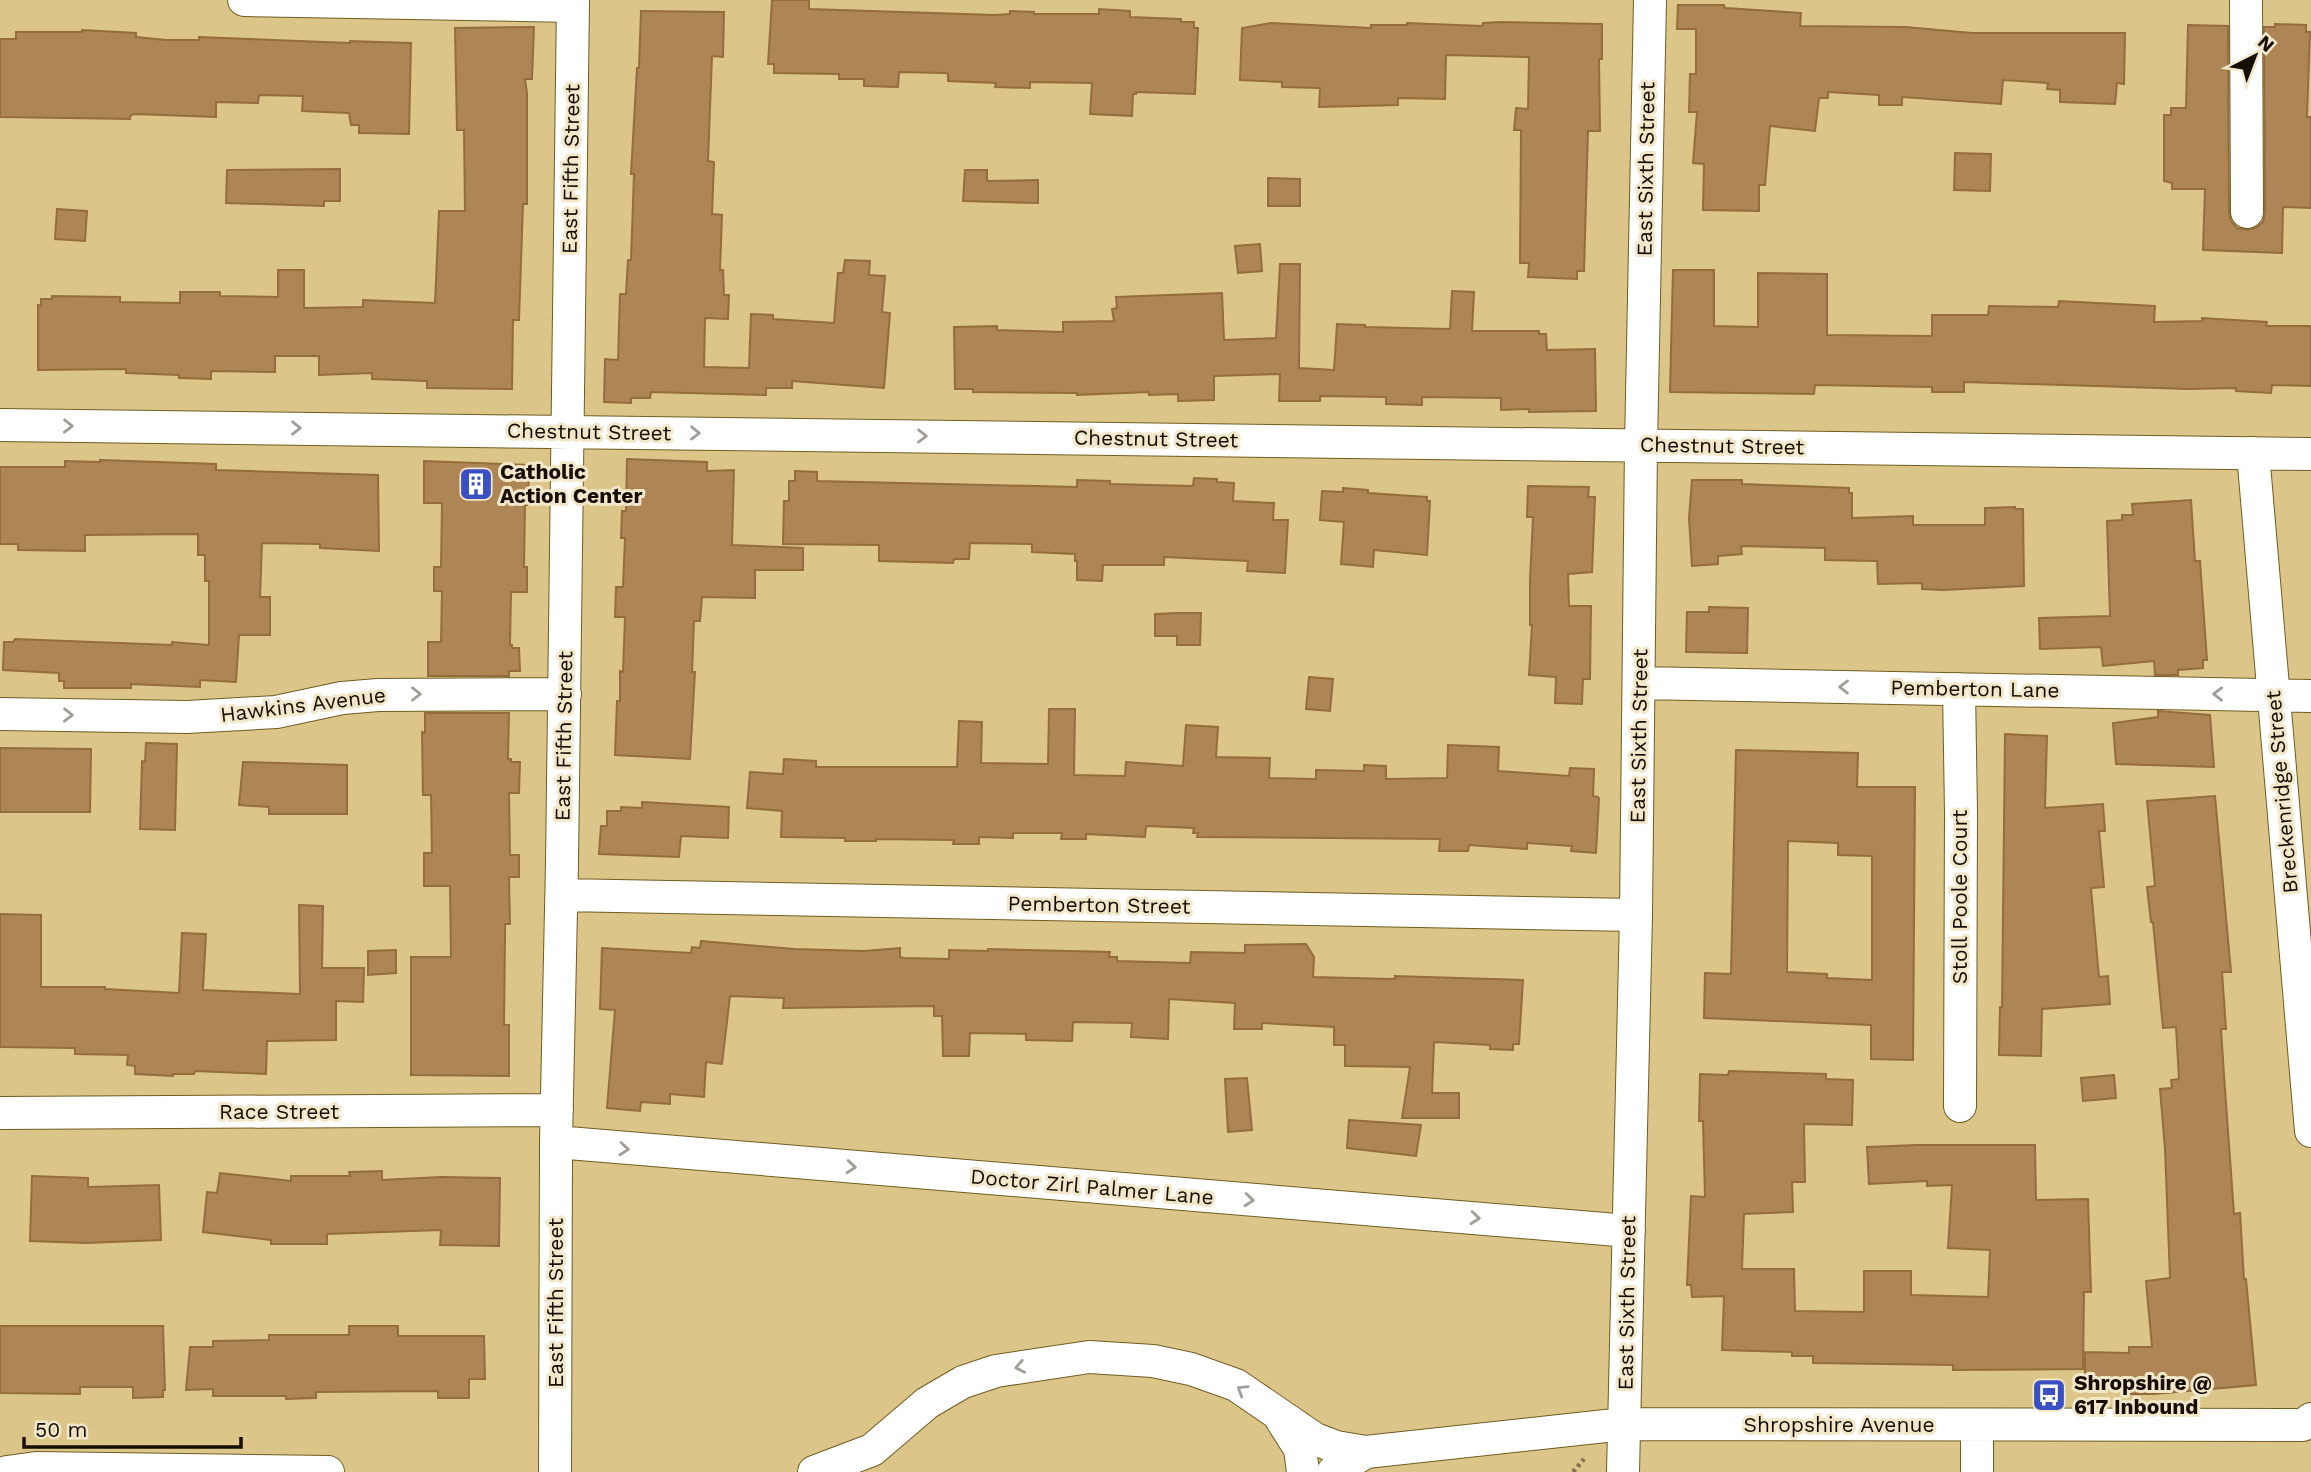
<svg xmlns="http://www.w3.org/2000/svg" width="2311" height="1472" font-family="'Work Sans',sans-serif">
<rect width="100%" height="100%" fill="#dbc589"/>
<path fill="#ae8555" stroke="#956d3d" stroke-width="2" fill-rule="evenodd" d="M772 0H809V9L995 15 1010 14V11L1034 12V14H1099V9L1130 11V17L1181 19V22H1194V28H1198L1195 94 1136 92V94H1133L1132 116 1090 114 1092 83 1030 82V88L995 87 996 83 948 81V74L946 73 899 72 898 87 864 86V79H839V74L774 73V64H768Z
M1678 5H1724L1725 8 1801 13 1800 26 1905 27 1972 33H2125L2124 84 2117 83 2115 104 2060 102V90L2047 89 2048 83 2003 80 2001 104 1902 97V105H1879V95L1828 92V98H1819L1815 131 1770 126 1765 185H1759V211L1703 210 1704 164 1693 163 1697 112H1689L1690 74H1696V29H1677Z
M641 11 724 12 723 57 712 56 708 161 714 162 712 214 722 215 720 270H723L724 295H729L728 319 705 318 704 367 749 368 751 314 773 315V319L834 323 838 273H843L845 260 870 261 869 275 885 276 882 312 890 313 884 388 792 381V388H766V395L651 392 650 398H631V403L604 402 605 359 618 360 620 294H626L628 260H631L634 174H631L637 68H639Z
M1501 22 1602 24V59H1599L1600 131H1588L1584 271H1577V279L1528 277 1529 263H1520L1521 130H1514L1516 108 1528 109 1529 57 1446 55 1445 99 1398 98V105L1319 107 1320 88 1282 87V82L1240 80 1242 28 1271 23 1371 28V25H1407V23L1482 26 1483 23Z
M2275 24 2306 25V32H2310L2307 117H2311V208L2283 207 2282 253 2203 250 2205 189H2172V183L2164 181V115H2171V108H2186L2188 25 2228 26 2229 212 2231 221 2237 228 2248 230 2257 227 2263 222 2265 213 2264 27H2275Z
M534 27 532 79H525L527 93V204H523L519 320H513L512 389 427 388V381L372 379V373L319 375V356H275V372L211 371V379L179 378V375L126 373V369L38 370V305L41 306V299H52V296L120 297V302L180 303V292H220V296L278 297V270H304V308L363 307V300L435 303 439 211H465L464 130H457L455 28Z
M82 30 136 33V37L166 40H199V37L350 43V41L411 43 409 134 359 133V125H351L349 113 302 111 303 96 259 95 258 103 216 102V117L134 114 130 116V119L0 117V39H16V32H82Z
M1955 153 1991 154 1990 191 1954 190Z
M340 169V201H324V206L226 203 227 170Z
M965 170H987V181L1038 180V203L963 201Z
M1268 178 1300 179V206H1268Z
M57 209 87 211 85 241 55 239Z
M1260 244 1262 271 1238 273 1235 246Z
M1280 264H1300L1299 368 1334 370 1337 324 1365 325V327L1450 329 1452 291 1474 292 1472 331H1539V334H1546L1547 350 1595 349 1596 411 1529 412V409L1501 410V398L1422 397V405L1386 404V397L1320 396V401H1279L1280 374 1214 376V400L1178 401V394L1149 395V392L1077 395V393L973 392V389H955L954 327 997 326V330L1063 332V322L1114 321 1112 309 1117 308 1116 297 1222 293 1224 340 1276 338Z
M1673 270H1714V326L1758 327V273L1827 274V335L1932 336V315H1988L1989 306 2058 307 2059 301 2155 306 2154 322 2202 321V318L2267 322 2266 326H2311V386L2272 385 2271 393 2236 391V388L2189 389 1964 382V392H1932V387L1815 385 1814 394 1670 392Z
M627 459 707 462V471L734 470 732 545 803 548V570H755V598L702 597 700 621H694L692 672H695L690 759 615 755 617 701H620V671L623 672 625 617H615L616 587H623L625 538H621L622 511H626Z
M100 460 216 464V470L378 475 379 551 320 548V544L262 543 260 597H270V635H239L236 682 200 680V687L131 684V688H64V681H59V673L3 670 4 642H13L15 639 172 645V642L209 645V581H205V555H198V534L85 535V551L18 550V544H0V467H65V461L100 462Z
M424 461 529 465 528 505H525L524 567H527V592H511L510 645H512V648H519L520 671H509V676H428V642H441L442 591H434V567H441L442 503H424Z
M795 471 817 472V481L1077 487V480L1110 481V484L1193 486 1194 478 1217 479V482L1234 483 1233 501 1274 503 1273 520H1288L1285 573 1247 571 1248 561 1164 557V565H1103L1102 581 1077 580V561H1075V554L1032 552V544L970 543 969 559H954L953 563 879 561V545L783 544 784 501H789V481H795Z
M1692 480H1742V484L1849 488V493H1852V518L1913 516V525H1985V508L2015 507V509H2023L2024 586 1943 590 1922 589V583L1878 584 1877 561 1825 560V548L1741 546 1742 554 1718 556V564L1692 566 1689 518Z
M1528 486 1589 487 1588 497H1595L1592 572 1568 574 1569 606H1591L1590 679H1583L1582 704 1555 703 1556 677 1529 675 1532 625H1530V580L1533 517H1527Z
M1343 488 1368 490V493L1427 497V501H1430L1427 555 1374 550 1373 567 1341 564 1344 522 1320 520 1322 491 1343 492Z
M2191 500 2195 561H2200L2207 660H2203V668L2178 670V675H2155L2154 661 2103 666 2101 647 2040 649 2039 618 2110 616 2107 521 2122 520V515H2133L2132 504Z
M1709 607 1748 608 1747 653 1686 652 1687 612H1709Z
M1178 613H1201L1200 645H1177V636H1155V614Z
M1309 677 1333 679 1330 711 1306 709Z
M1049 709H1075L1074 775 1125 776 1126 762 1183 766 1186 725 1218 727 1216 757 1270 758 1269 778 1316 779V770L1364 771V765L1386 766V779L1447 778 1448 745 1499 747 1498 771 1569 776 1570 768 1594 769 1593 796 1598 797 1599 799 1596 853 1571 851 1572 846 1527 843V849L1469 845 1468 851H1439L1440 839 1197 837 1198 833H1193L1194 828 1146 826 1145 837 1086 834V839H1061L1062 833H1013V838L979 837V844H953L954 840 876 839V841H845V838L781 837 782 811 747 808 750 772 783 774 784 759 816 761V767H957L959 721 982 722 981 763 1048 764Z
M2158 711 2210 715 2214 767 2116 764 2113 723 2158 717Z
M425 713H509L508 759H511V762H520L519 793H509L510 855H519V877H509L510 924H505V933L504 1025H509V1076L411 1075V957H451L450 886H424V853H432L431 795H423L422 732 425 733Z
M2005 734 2047 736 2045 808 2103 804 2105 831H2099L2104 887 2091 888 2099 977 2108 976 2110 1004 2042 1009 2041 1056 1999 1055 2000 1007H2002Z
M146 743 177 744 175 830 140 829 142 761 145 762Z
M0 748 91 749 90 812H0Z
M1736 750 1858 753 1857 787H1915L1913 1060 1871 1059V1025L1704 1018 1705 973 1731 974ZM1788 841 1838 843V855L1872 856V980L1827 978V974L1787 972Z
M243 762 347 765V814H269V807L239 805Z
M2215 796 2231 972H2222L2226 1029H2221L2224 1075 2234 1214 2240 1213 2244 1279H2246L2256 1385 2154 1394H2131V1381L2085 1380V1352L2129 1353V1347H2152L2146 1281 2170 1278 2165 1149 2160 1089 2172 1088 2171 1080 2179 1079 2176 1027 2163 1028 2153 922H2151L2147 887 2155 886 2147 801Z
M642 802 729 807 728 838 681 836 679 857 599 854 601 826H607V811H621V807L642 808Z
M299 905 323 906 322 968H364L363 1002 336 1001V1040L267 1041 266 1074 195 1071 194 1074H173V1076L135 1074V1066L127 1065 128 1055 75 1054V1048L0 1047V914L41 915V987H105V989L179 993 182 933 206 934 203 990 300 994Z
M701 941 794 949 864 951 900 948V957L904 958 949 959V950L988 951V949L1110 952 1109 957H1117V961L1190 963 1191 952 1245 953V945L1306 944 1314 957 1313 977 1392 979 1396 978 1395 976 1523 980 1519 1044H1513V1050L1490 1049V1045L1434 1042 1432 1093H1459V1118H1402L1410 1067 1345 1066V1045H1334V1027L1262 1023V1029H1234L1235 1003 1169 999 1168 1039 1131 1037 1132 1023 1073 1022 1072 1041 1026 1040V1034L970 1033 969 1056H943L942 1016H934V1006L783 1008 784 998 730 996 722 1064 706 1062 704 1097 670 1094V1104L641 1102 640 1111 607 1108 615 1010 600 1009 602 948 691 953 692 947 700 948Z
M396 950V973L368 975V951Z
M1729 1071 1826 1074V1079L1853 1080 1852 1125 1804 1124 1805 1182H1792L1793 1212 1744 1214 1742 1269H1794L1795 1311 1864 1312V1271H1911V1295L1988 1297 1990 1250 1948 1248 1952 1185 1927 1186V1181L1869 1184 1867 1147 1917 1145H2035L2036 1200 2088 1199 2091 1292H2084L2083 1369 1953 1370V1365L1813 1363V1356H1792V1352L1722 1350 1724 1296 1692 1297 1691 1285H1687L1691 1196 1705 1197 1703 1121H1699L1700 1074 1728 1075Z
M2114 1075 2116 1098 2083 1101 2081 1078Z
M1247 1078 1252 1130 1228 1132 1225 1079Z
M1349 1120 1421 1125 1416 1156 1347 1148Z
M382 1171V1180L441 1177 500 1178 499 1246 440 1245 441 1230 327 1234V1244H271V1240L203 1232 207 1192 217 1193 220 1173 291 1181V1176H350L349 1172Z
M32 1176 88 1178V1187L159 1185 161 1240 86 1243 30 1241Z
M0 1326H163L165 1390H163V1397L133 1398V1387H80V1394L0 1393Z
M349 1326H398V1336H484L485 1379H469V1398H438V1391L316 1392V1398L286 1399V1396H213V1389L186 1390 190 1347H213V1341L269 1340V1335H349Z"/>
<g fill="none" stroke-linecap="round" stroke-linejoin="round">
<g stroke="#715d21" stroke-width="34">
<path id="minor" d="M244 0 573 6
M2246 0 2247 212
M0 425 2311 454
M2253 453 2311 1131
M1640 683 2311 696
M1959 689 1961 813 1960 1106
M0 714 187 717 276 712 342 698 378 695 565 694
M562 895 1636 915
M0 1113 557 1110
M556 1142 1629 1231
M1281 1419 1300 1449 1303 1472
M1977 1425V1472
M7 1472 36 1468 328 1472
M555 1472 556 1142 562 863 573 0
M814 1472 872 1450 927 1403 963 1382 996 1371 1089 1357 1153 1361 1191 1369 1236 1385 1315 1439 1336 1447 1366 1452 1624 1424 2303 1425 2311 1419
M1333 1472 1366 1452
M1623 1472 1636 915 1641 445 1650 0"/>
</g>
<path stroke="#83744d" stroke-width="4.5" stroke-dasharray="3.5 3.5" stroke-linecap="butt" d="M1573 1472 1584 1459"/>
<use href="#minor" stroke="#fff" stroke-width="32"/>
</g>
<defs><path id="oneway-chevron" d="M-2-3.5L2.5 0L-2 3.5" fill="none" stroke-width="1.6" stroke-linecap="round" stroke-linejoin="round" transform="scale(1.75)"/></defs>
<g stroke="#a19e99">
<use href="#oneway-chevron" transform="translate(68 426) rotate(1)"/>
<use href="#oneway-chevron" transform="translate(296 428) rotate(1)"/>
<use href="#oneway-chevron" transform="translate(695 433) rotate(1)"/>
<use href="#oneway-chevron" transform="translate(922 436) rotate(1)"/>
<use href="#oneway-chevron" transform="translate(1844 687) rotate(-179)"/>
<use href="#oneway-chevron" transform="translate(416 694)"/>
<use href="#oneway-chevron" transform="translate(2218 694) rotate(-179)"/>
<use href="#oneway-chevron" transform="translate(68 715) rotate(1)"/>
<use href="#oneway-chevron" transform="translate(624 1149) rotate(5)"/>
<use href="#oneway-chevron" transform="translate(851 1167) rotate(5)"/>
<use href="#oneway-chevron" transform="translate(1249 1200) rotate(5)"/>
<use href="#oneway-chevron" transform="translate(1475 1218) rotate(5)"/>
<use href="#oneway-chevron" transform="translate(1020 1367) rotate(169)"/>
<use href="#oneway-chevron" transform="translate(1242 1390) rotate(-148)"/>
</g>
<defs>
<g id="building-square" transform="scale(1.75)"><rect x="-9" y="-9" width="18" height="18" rx="4" fill="#3a4fc1" stroke="#f2e7c9"/><path d="M-4-6H4V6H1V3H-1V6H-4ZM-2.5-4.3h1.7v1.8h-1.7ZM.8-4.3h1.7v1.8H.8ZM-2.5-1h1.7V.8h-1.7ZM.8-1h1.7V.8H.8Z" fill="#fff"/></g>
<g id="bus-square" transform="scale(1.75)"><rect x="-9" y="-9" width="18" height="18" rx="4" fill="#3a4fc1" stroke="#f2e7c9"/><path d="M-5-6H5V4H4V6H2V4H-2V6H-4V4H-5ZM-3.5-4V0h7V-4ZM-3.5 1.2v1.5H-2V1.2ZM2 1.2v1.5H3.5V1.2Z" fill="#fff"/></g>
</defs>
<g fill-rule="evenodd">
<use href="#building-square" x="476" y="484"/>
<use href="#bus-square" x="2049" y="1395"/>
</g>
<g text-anchor="middle" stroke-width="6" stroke-linejoin="round" paint-order="stroke">
<g font-size="21" fill="#140d00" stroke="#f2e7c9">
<text transform="translate(571 169) rotate(-89)" y="7">East Fifth Street</text>
<text transform="translate(1646 169) rotate(-89)" y="7">East Sixth Street</text>
<text transform="translate(589 432) rotate(1)" y="7">Chestnut Street</text>
<text transform="translate(1156 439) rotate(1)" y="7">Chestnut Street</text>
<text transform="translate(1722 446) rotate(1)" y="7">Chestnut Street</text>
<text transform="translate(1975 689) rotate(1)" y="7">Pemberton Lane</text>
<text transform="translate(303 705) rotate(-7)" y="7">Hawkins Avenue</text>
<text transform="translate(564 736) rotate(-89)" y="7">East Fifth Street</text>
<text transform="translate(1639 736) rotate(-89)" y="7">East Sixth Street</text>
<text transform="translate(2282 792) rotate(-95)" y="7">Breckenridge Street</text>
<text transform="translate(1960 897) rotate(-90)" y="7">Stoll Poole Court</text>
<text transform="translate(1099 905) rotate(1)" y="7">Pemberton Street</text>
<text x="279" y="1119">Race Street</text>
<text transform="translate(1092 1187) rotate(5)" y="7">Doctor Zirl Palmer Lane</text>
<text transform="translate(556 1303) rotate(-90)" y="7">East Fifth Street</text>
<text transform="translate(1627 1303) rotate(-89)" y="7">East Sixth Street</text>
<text x="1839" y="1432">Shropshire Avenue</text>
</g>
<g font-size="21" font-weight="bold" fill="#140d00" stroke="#f2e7c9" text-anchor="start">
<text x="500" y="479">Catholic<tspan x="500" dy="24">Action Center</tspan></text>
<text x="2074" y="1390">Shropshire @<tspan x="2074" dy="24">617 Inbound</tspan></text>
</g>
</g>
<g transform="translate(2255 56) rotate(42)" stroke="#f2e7c9" stroke-width="5" paint-order="stroke">
<path d="M0-5L12 26L0 18L-12 26Z" fill="#140d00"/>
<text y="-10" font-size="19" font-weight="bold" text-anchor="middle" fill="#140d00">N</text>
</g>
<path d="M24 1437v10h217v-10" fill="none" stroke="#140d00" stroke-width="3.5"/>
<text x="35" y="1437" font-size="21" fill="#140d00" stroke="#f2e7c9" stroke-width="5" paint-order="stroke">50 m</text>
</svg>
